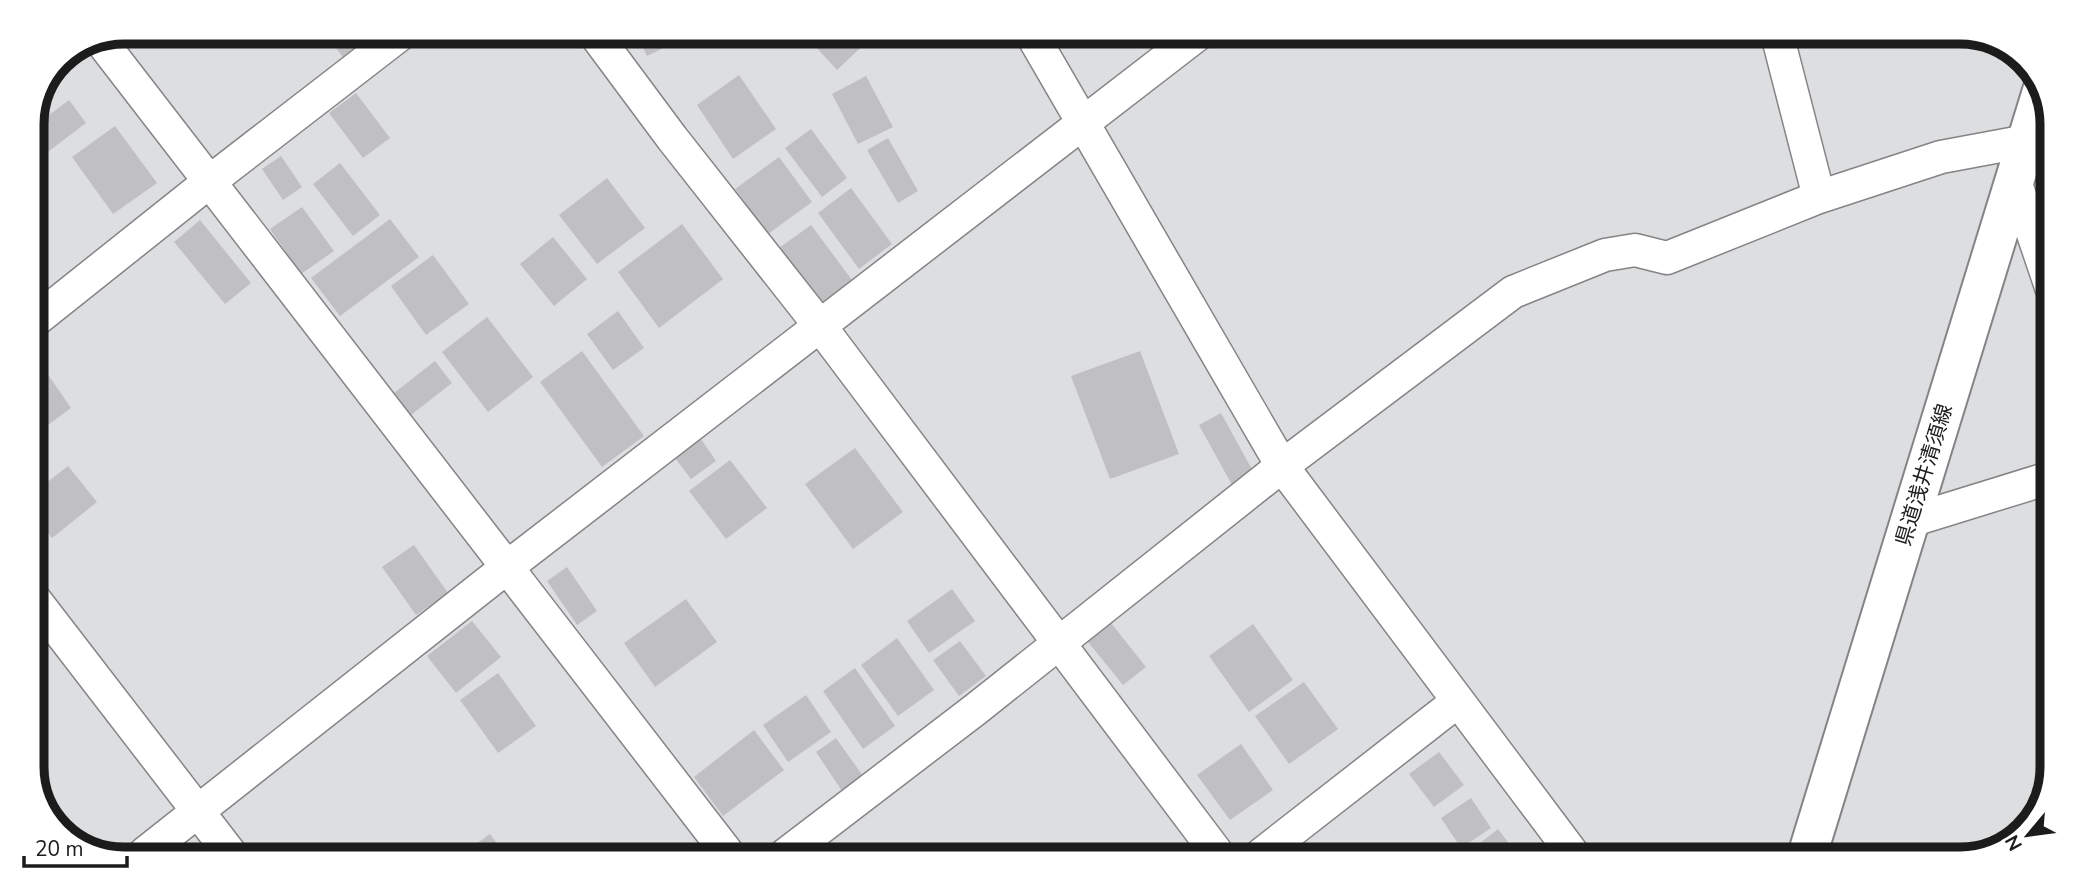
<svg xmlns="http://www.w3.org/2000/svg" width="2084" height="891" font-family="'Nunito Sans','Noto Sans JP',sans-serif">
<rect width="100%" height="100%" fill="#dddee0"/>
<path fill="#c0c0c3" d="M324 32H376L378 36 345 60Z
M636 33 680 34 682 39 647 56Z
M804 34H867L871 38 837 70Z
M739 75 776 129 733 159 697 105Z
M866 76 893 127 858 144 832 94Z
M356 93 390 138 363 158 329 113Z
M69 100 86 123 32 164V128Z
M115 126 157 183 113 214 72 157Z
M811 129 847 178 822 197 785 148Z
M888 138 918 191 898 203 867 150Z
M281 156 302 187 283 200 262 169Z
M779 157 812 202 768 234 735 189Z
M340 163 380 215 353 236 313 184Z
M607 178 645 228 597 264 559 215Z
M851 188 892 244 859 269 818 213Z
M302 207 334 251 301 274 270 229Z
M390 219 419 257 340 316 311 278Z
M200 220 251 283 225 304 174 242Z
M682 224 723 279 659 328 618 272Z
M811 225 852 280 820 304 779 248Z
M553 237 587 279 554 306 520 264Z
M433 255 469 304 426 335 391 286Z
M618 311 644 348 613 370 587 334Z
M487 317 533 377 488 412 442 352Z
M582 351 644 436 602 467 540 382Z
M1140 351 1179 454 1110 479 1071 376Z
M38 360 71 408 40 431 32 419V365Z
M435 361 452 383 411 415 394 393Z
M1221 413 1254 473 1232 485 1199 425Z
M701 439 716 461 691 479 675 458Z
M855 448 903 512 853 549 805 484Z
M730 460 767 508 726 539 689 491Z
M68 466 97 502 52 538 32 512V494Z
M414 545 448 593 416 615 382 567Z
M567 567 597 611 577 625 547 581Z
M952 589 975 621 929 653 907 621Z
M686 599 717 642 655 687 624 643Z
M472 621 501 657 456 693 427 656Z
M1111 623 1146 667 1123 685 1088 642Z
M1253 624 1293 680 1249 712 1209 656Z
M897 638 934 690 898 716 861 665Z
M960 641 986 676 959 696 933 660Z
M855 668 895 726 863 749 823 691Z
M498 673 536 726 498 753 460 700Z
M1304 682 1338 729 1289 764 1255 716Z
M806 695 831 732 788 762 763 725Z
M32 698 47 718 32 730Z
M754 730 784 770 723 816 694 777Z
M836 738 863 776 842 791 816 752Z
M1241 744 1273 790 1230 820 1197 775Z
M1439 752 1464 785 1434 807 1409 774Z
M1471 798 1491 828 1461 848 1441 818Z
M1498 829 1520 858H1467L1465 855Z
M490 834 505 854H462Z"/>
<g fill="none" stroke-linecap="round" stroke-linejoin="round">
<g stroke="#848487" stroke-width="35">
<path id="minor" d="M594 33 672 138 820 326 1220 857
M1032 35 1282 466 1576 858
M1778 38 1819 197
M101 41 729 855
M2015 181 2051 287
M32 323 209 182 402 33
M1910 521 2049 478
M32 596 230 853
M145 853 506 568 1197 35
M785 855 976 709 1282 466 1513 292 1605 255 1635 250 1667 258 1819 197 1941 157 2027 141 2052 134
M1258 857 1458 701"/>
</g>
<g stroke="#848487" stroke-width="42">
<path id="secondary" d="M1806 859 2042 91"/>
</g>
<use href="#minor" stroke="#fff" stroke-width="32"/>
<use href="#secondary" stroke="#fff" stroke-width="38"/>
</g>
<g text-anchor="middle" stroke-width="5" stroke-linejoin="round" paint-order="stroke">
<g font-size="21" fill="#1c1c1d" stroke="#fff">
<text transform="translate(1924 475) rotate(-73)" y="7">県道浅井清須線</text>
</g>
</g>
<path d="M0 0H2084V891H0ZM124 44H1960A80 80 0 0 1 2040 124V767A80 80 0 0 1 1960 847H124A80 80 0 0 1 44 767V124A80 80 0 0 1 124 44Z" fill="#fff" fill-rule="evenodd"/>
<path fill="none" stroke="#1c1c1d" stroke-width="9" d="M124 44H1960A80 80 0 0 1 2040 124V767A80 80 0 0 1 1960 847H124A80 80 0 0 1 44 767V124A80 80 0 0 1 124 44Z"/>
<g transform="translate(2028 835) rotate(241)" stroke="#ffffff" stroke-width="5" paint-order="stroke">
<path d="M0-5L12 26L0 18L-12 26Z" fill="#1c1c1d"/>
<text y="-10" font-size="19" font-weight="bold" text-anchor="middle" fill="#1c1c1d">N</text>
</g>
<path d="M24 856v10h103v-10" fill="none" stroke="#1c1c1d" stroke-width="3.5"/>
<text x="35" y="856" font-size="21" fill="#1c1c1d" stroke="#ffffff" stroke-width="5" paint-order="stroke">20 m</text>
</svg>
